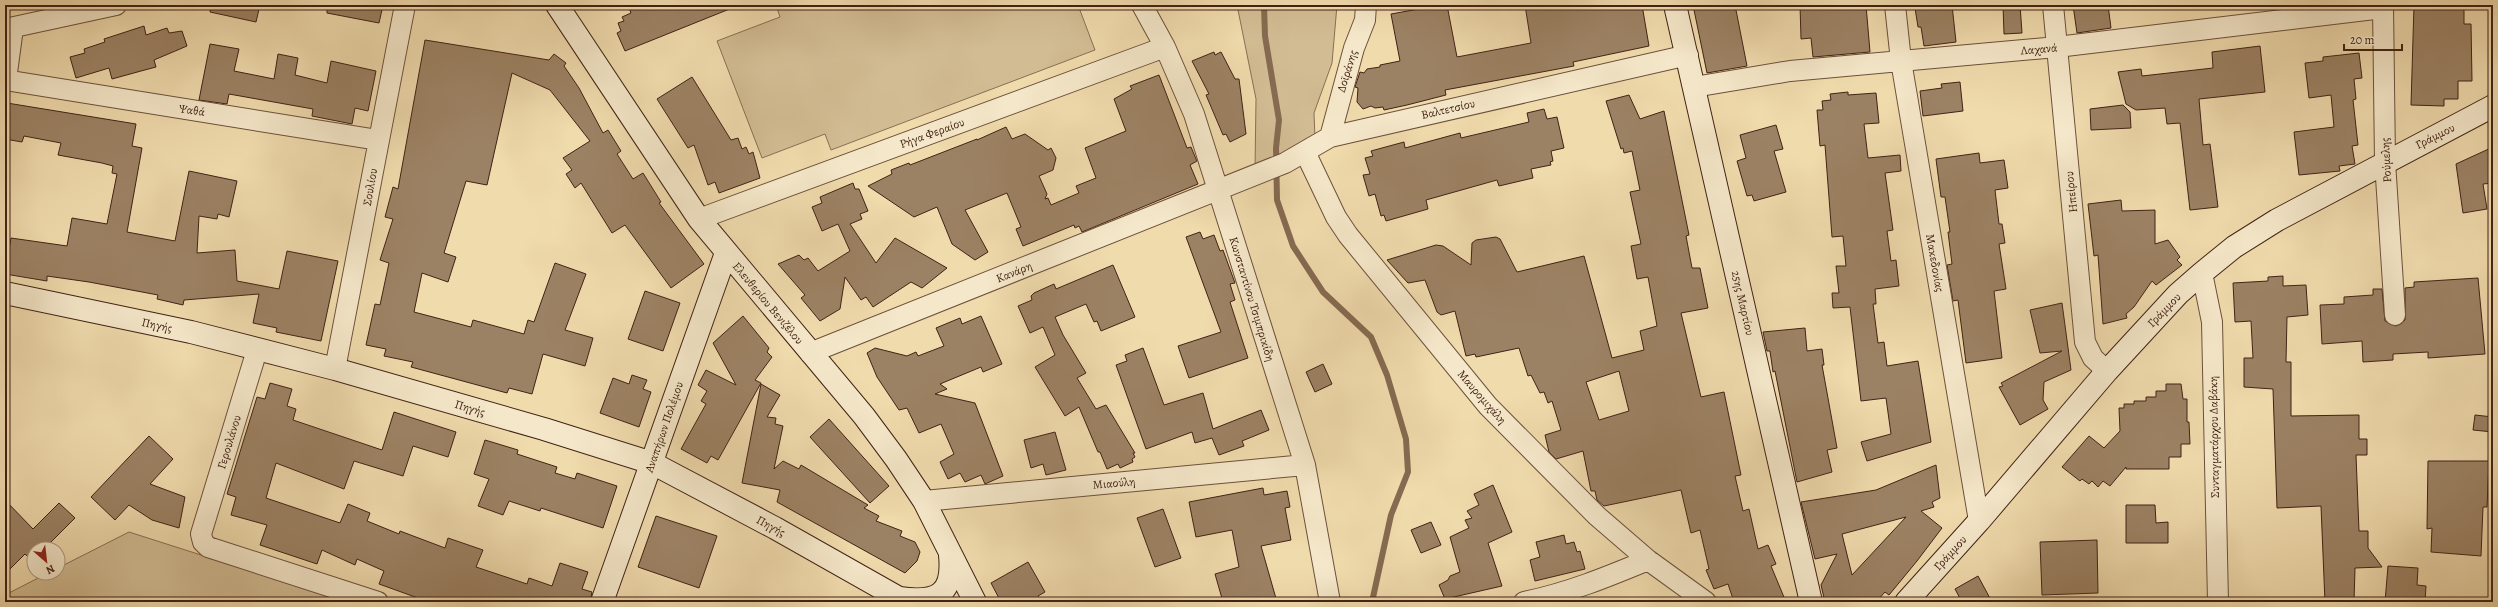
<svg xmlns="http://www.w3.org/2000/svg" width="2498" height="607" font-family="Alegreya,serif">
<rect width="100%" height="100%" fill="#f0dbad"/>
<filter id="stains"><feTurbulence type="fractalNoise" baseFrequency=".005" numOctaves="4"/><feColorMatrix values="0 0 0 0 .2 0 0 0 0 .09 0 0 0 0 .02 0 0 0 .5 -.17"/></filter>
<radialGradient id="worn" r=".72"><stop offset=".6" stop-color="#630" stop-opacity="0"/><stop offset="1" stop-color="#630" stop-opacity=".3"/></radialGradient>
<path fill="#d2bc93" stroke="#8a6f54" d="M776 5H1078L1095 50 831 150 825 134 762 158 717 41 780 17Z
M1237 5H1337L1332 63 1314 113 1315 138 1255 170 1256 99Z
M129 532 348 602H5V595L48 573H58V568Z"/>
<g fill="none" stroke-linecap="round" stroke-linejoin="round">
<path stroke="#866b51" stroke-width="6" d="M1264 5 1265 36 1279 120 1276 148 1277 200 1293 246 1323 292 1371 337 1387 375 1406 439 1408 472 1391 515 1372 602"/>
</g>
<path fill="#9c8264" stroke="#412215" fill-rule="evenodd" d="M211 5H260L256 22 210 12Z
M327 5H383L379 23 327 13Z
M628 5H736L737 6 625 51 617 33 621 31 618 23 624 21 622 17 631 13Z
M1441 5H1447L1457 57 1531 43 1525 5H1642L1649 46 1573 62 1574 66 1445 90 1446 95 1407 105 1384 110 1383 107 1375 108 1371 106 1363 109 1357 102 1358 88 1355 87 1360 72 1364 73 1367 69 1380 67V65L1400 61 1391 14Z
M1693 5H1735L1747 66 1707 73Z
M1800 5H1866L1870 52 1813 57 1811 38 1801 39Z
M1940 5H1952L1956 42 1924 46 1921 27H1918L1915 8Z
M2003 5H2020L2022 33 2004 34Z
M2073 5H2108L2111 28 2077 33Z
M2414 5 2464 7V24H2471L2472 81H2458V99H2444V106L2411 105Z
M144 26 146 35 167 28 169 33 182 31 187 46 154 60 156 67 141 71 112 79 109 68 76 78 70 57 85 53 84 49 105 42 104 39Z
M425 40 549 60 554 54 566 63 564 66 579 88 603 133 608 130 621 151 617 154 633 179 643 173 661 202 659 203 704 264 671 288 625 225 612 233 581 183 575 188 566 174 572 170 563 158 590 141 550 90 512 73 487 185 466 181 444 253 456 257 448 282 422 273 414 312 471 327 473 320 524 334 528 320 534 322 555 263 586 274 565 330 593 338 585 366 543 354 532 394 509 388 507 393 411 367 413 362 384 356 386 349 366 345 375 304 380 305 389 263 380 260 393 219 385 217 393 187 398 189Z
M210 44 239 49 234 71 274 79 278 54 298 58 295 75 327 83 331 61 376 71 368 111 355 108 352 124 312 116 313 109 229 94 227 104 199 100Z
M2260 46 2265 92 2199 99 2203 145 2210 144 2218 207 2190 210 2180 123 2167 124 2165 108 2136 110 2126 104 2118 72 2141 69 2142 76 2213 68 2212 52Z
M1214 52 1215 55 1221 52 1235 79H1239L1246 134 1230 142 1226 134 1223 135 1206 95 1209 94 1192 61Z
M2359 53 2362 78 2354 79 2356 99 2353 100 2358 145 2352 146 2355 164 2339 166 2340 171 2299 175 2294 132 2334 127 2331 95 2309 98 2305 63 2323 61V57Z
M1159 75 1187 148 1191 147 1196 159 1197 161 1190 165 1198 184 1082 232 1079 226 1075 228 1074 225 1023 246 1016 229 1021 227 1007 193 965 210 988 252 975 260 952 244 937 207 914 217 868 186 892 174 891 170 909 163 910 165 977 139V140L1006 127 1012 139 1025 134 1048 150 1051 148 1056 158 1053 170 1039 176 1047 194 1045 199 1048 198 1051 205 1079 193 1076 186 1096 178 1085 148 1126 131 1114 99 1132 89 1130 86Z
M692 77 731 140 738 138 742 149 746 147 749 154 753 152 760 178 719 193 715 182 708 185 694 145 688 148 657 99Z
M1960 82 1963 111 1923 116 1920 91 1942 88 1941 84Z
M1848 92V95L1876 93 1879 123 1864 124 1868 158 1900 155 1901 171 1885 173 1893 230 1887 231 1891 261 1896 260 1899 286 1875 289 1876 304H1873L1878 343 1884 342 1887 366 1918 361 1931 442 1867 461 1861 442 1891 434 1886 398 1861 401 1850 307 1833 308 1832 293H1839L1836 266H1846L1843 236 1832 237 1825 145 1820 146 1817 110H1823L1822 101 1831 100 1830 94Z
M1629 95 1640 119 1664 111 1689 235 1686 236 1692 268H1700L1708 308 1681 313 1701 397 1724 392 1741 475 1735 476 1743 511 1749 509 1758 549 1768 545 1776 564 1771 566 1786 602H1734L1728 584 1714 589 1706 570 1709 569 1700 530 1691 533 1681 490 1604 506 1597 500 1595 491H1591L1583 451 1556 459 1549 452 1545 435 1561 430 1552 401 1548 403 1544 392 1540 393 1531 375 1528 376 1519 348 1476 357 1475 354 1466 356 1455 311 1441 315 1437 312 1425 280 1408 283 1387 260 1436 245 1443 246 1471 265 1472 243 1476 240 1496 237 1500 239 1517 272 1584 256 1612 358 1644 350 1640 331 1657 326 1648 277 1637 279 1631 246 1641 244 1630 192 1640 190 1632 151 1624 153 1623 148 1621 149 1606 101ZM1619 371 1629 411 1599 420 1586 382Z
M7 103 136 124 132 146 142 148 127 232 175 241 189 171 237 181 229 217 218 214 217 219 199 216 197 253 235 250 237 281 279 289 287 251 338 261 321 341 276 332 277 328 253 323 259 294 184 300 183 305 157 299 158 295 89 282 47 276V281L5 274V253L8 254 11 238 67 246 72 218 107 224 117 174 112 173 113 166 102 163 58 155 61 143 24 136 22 142 5 139Z
M2123 105 2130 112 2131 128 2091 130 2090 109Z
M1544 109 1547 119 1557 117 1564 148 1551 151 1553 161 1550 162 1551 165 1531 169 1533 178 1499 186 1497 180 1426 200 1428 209 1386 221 1384 215 1381 216 1375 194 1369 196 1363 175 1370 174 1365 158 1373 156 1371 151 1404 142 1405 148 1460 133 1461 138 1529 122 1527 113Z
M1776 125 1783 149 1774 151 1786 192 1754 201 1752 195 1747 196 1737 161 1746 158 1740 135Z
M2493 147V183L2483 184 2487 209 2463 213 2456 164Z
M1979 153 1980 163 2004 160 2008 188 1995 190 1999 224H2002L2005 243 1999 244 2006 289 1994 291 2002 358 1966 363 1958 300 1953 301 1947 265 1952 264 1948 232H1950L1945 197H1941L1936 159Z
M853 183 855 189H859L868 211 860 214 862 219 850 224 876 263 895 238 947 268 922 288 911 282 873 307 866 297 861 300 845 277 840 309 820 321 801 298 805 295 778 264 799 255 804 260 808 258 818 271 850 251 838 224 822 231 812 207 822 203 820 197Z
M2121 200 2122 211 2155 210V244L2168 240 2180 257 2177 260 2182 265 2156 285 2152 281 2134 307 2126 314 2127 318 2103 324 2098 255 2094 256 2088 204Z
M1200 232 1203 239 1214 235 1220 251 1223 250 1235 283 1230 284 1235 300 1230 302 1248 358 1189 378 1178 346 1221 332 1186 237Z
M1113 265 1135 317 1101 331 1097 321 1094 322 1086 304 1055 317 1063 335 1086 373 1077 378 1096 409 1106 405 1135 453H1133L1135 457 1132 459 1133 462 1120 468 1118 464 1107 469 1100 452H1098L1079 407 1065 416 1035 367 1055 355 1043 327 1030 333 1018 306 1032 300 1031 296 1034 293 1054 284 1056 289Z
M2283 276V286L2306 285 2308 315 2287 317 2286 362H2291V416L2359 415V439H2367V455H2356L2359 531H2368V548L2382 567 2355 568 2354 602H2325L2321 506 2277 508 2273 389 2244 387V358H2253L2251 321 2235 322 2233 283 2268 281V277Z
M2478 278 2485 354 2428 358V352L2393 354V360L2363 362 2362 341 2322 344 2320 305 2344 304V297L2373 295V289H2382L2385 321 2396 326 2405 320V288L2414 287V282Z
M645 291 680 303 663 351 628 339Z
M2062 303 2071 370 2044 382 2043 400 2048 409 2020 425 1999 387 2003 386 2001 383 2062 351 2040 353 2030 310Z
M743 316 769 348 767 352 772 357 755 380 761 383 718 460 711 456 707 463 681 449 706 404 701 401 707 391 698 385 706 370 736 385 713 343Z
M981 316 1002 364 983 372 981 367 940 384 947 389 935 394 975 403 1003 476 985 484 981 475 965 482 960 473 948 479 940 462 954 454 941 424 919 433 907 408 899 410 877 377 867 353 875 348 907 356 916 352 918 356 944 346 936 328 960 318 962 324Z
M1805 328 1807 351 1822 349 1824 365H1822L1837 448 1827 450 1832 472 1797 482 1775 371 1773 372 1770 351H1767L1763 332Z
M1143 348 1164 405 1203 393 1213 429 1261 410 1269 430 1242 441 1244 446 1219 455 1212 438 1195 443 1192 432 1146 449 1116 365 1127 361 1125 355Z
M1323 364 1332 384 1315 392 1306 372Z
M632 375 647 380 643 389 651 392 639 427 600 413 613 378 629 384Z
M270 383 292 389 287 406 296 409 293 420 382 450 394 412 456 432 448 457 413 446 403 476 354 461 344 489 276 463 266 498 340 523 348 504 370 513 367 521 399 534 400 531 445 548 448 538 483 550 476 567 527 584 529 578 552 586 560 563 588 572 582 589 592 592 590 602H429L379 584 384 571 357 559 355 565 322 550 317 564 260 545 267 525 231 515 236 497 227 494 257 397 265 399Z
M761 384 780 395 767 417 776 418 775 424 783 426 774 469 783 461 799 469 801 465 868 505 864 508 879 516 876 521 902 531 900 536 915 542 920 552 917 561 905 573 777 502 780 490 742 483Z
M2166 384H2181L2183 399H2187V422H2189L2190 444H2181V457H2169V469H2126V467L2110 486 2103 481 2098 487 2092 481 2089 484 2082 479 2080 481 2062 467 2089 436 2104 448 2120 431 2119 408H2124V404H2134V401H2146V397H2156V391H2166Z
M2475 415 2493 417V432L2473 430Z
M829 419 889 486 870 503 810 437Z
M1055 432 1066 470 1046 475 1043 464 1031 468 1024 440Z
M149 436 173 459 150 484 185 497 179 528 152 520 129 505 115 520 91 497Z
M485 440 518 450 517 454 557 467 555 473 575 479 577 473 617 486 603 528 541 508 540 511 509 501 503 515 478 506 489 479 474 474Z
M2428 461H2489L2487 507H2483L2481 556 2431 552 2432 528 2427 529Z
M1936 465 1940 498 1932 502 1934 507 1921 511 1942 528 1917 561 1889 595 1885 592 1876 602H1825L1821 585 1837 554 1815 559 1801 502 1876 490ZM1906 517 1852 575 1842 534Z
M1493 485 1512 532 1488 543 1502 586 1445 599 1439 585 1448 580 1450 576 1460 572 1450 537 1469 528 1465 520 1472 518 1467 511 1479 505 1474 494Z
M1263 488 1264 495 1287 491 1290 507 1285 508 1291 540 1261 546 1277 602H1223L1215 574 1239 567 1232 530 1196 537 1189 502Z
M5 500 33 529 59 503 75 518 44 549H34V563L25 554 5 574Z
M2126 505H2155L2156 523 2168 522V543H2126Z
M1163 509 1181 558 1155 567 1137 518Z
M656 516 717 536 699 588 638 567Z
M1431 522 1441 545 1421 553 1411 530Z
M1564 535 1566 544 1574 542 1577 552 1580 551 1585 569 1535 581 1530 560 1540 557 1536 542Z
M2097 540 2098 593 2042 595 2040 542Z
M1028 562 1045 592 1038 596 1041 602H1001L991 583Z
M2388 566 2418 568 2417 585 2426 586 2425 602H2385Z
M1978 576 1992 602H1962L1955 589Z"/>
<g fill="none" stroke-linecap="round" stroke-linejoin="round">
<g stroke="#6d503b" stroke-width="22">
<path id="street" d="M1142 5 1165 47 1194 114 1305 465 1330 602
M1895 5 1901 61 1979 521
M2053 5 2085 342 2093 358 2107 371
M2383 5 2385 162 2395 315
M5 29 116 5
M5 80 378 140
M6 80 13 28
M1694 87 1790 71 2057 47 2383 8
M1330 137 1354 48 1365 20 1366 5
M1305 152 1336 217 1348 235 1488 406 1597 516 1648 560 1706 602
M699 219 1165 47
M2202 273 2212 322 2218 602
M257 350 201 534 203 542 208 547 378 602
M810 353 1285 163 1330 137 1688 55
M335 369 405 5
M924 501 1305 465
M1524 602C1568 593 1607 577 1648 560"/>
</g>
<g stroke="#412215" stroke-width="24">
<path id="secondary" d="M557 5 699 219 864 416 896 459 924 501 975 602
M1675 5 1811 602
M5 293 191 332 335 369 544 429 652 463 775 528 906 602
M899 598C936 603 954 596 950 555
M602 602 726 253
M1906 602 1979 521 2107 371 2178 294 2202 273 2234 247 2277 220 2493 106"/>
</g>
<use href="#street" stroke="#f5e8ca" stroke-width="20"/>
<use href="#secondary" stroke="#f5e8ca" stroke-width="22"/>
</g>
<g text-anchor="middle" stroke-width="3" stroke-linejoin="round" paint-order="stroke">
<g font-size="12" fill="#412215" stroke="#f5e8ca">
<text transform="translate(2039 49) rotate(-5)" y="4">Λαχανά</text>
<text transform="translate(1347 71) rotate(-73)" y="4">Δοϊράνης</text>
<text transform="translate(1448 109) rotate(-13)" y="4">Βαλτετσίου</text>
<text transform="translate(192 110) rotate(9)" y="4">Ψαθά</text>
<text transform="translate(932 133) rotate(-20)" y="4">Ρήγα Φεραίου</text>
<text transform="translate(2435 136) rotate(-27)" y="4">Γράμμου</text>
<text transform="translate(2386 160) rotate(-93)" y="4">Ρούμελης</text>
<text transform="translate(370 187) rotate(-80)" y="4">Σουλίου</text>
<text transform="translate(2071 192) rotate(-96)" y="4">Ηπείρου</text>
<text transform="translate(1935 263) rotate(80)" y="4">Μακεδονίας</text>
<text transform="translate(1014 272) rotate(-22)" y="4">Κανάρη</text>
<text transform="translate(1252 299) rotate(73)" y="4">Κωνσταντίνου Τσιμπρικίδη</text>
<text transform="translate(768 303) rotate(50)" y="4">Ελευθερίου Βενιζέλου</text>
<text transform="translate(1743 303) rotate(77)" y="4">25ης Μαρτίου</text>
<text transform="translate(2164 310) rotate(-46)" y="4">Γράμμου</text>
<text transform="translate(157 325) rotate(12)" y="4">Πηγής</text>
<text transform="translate(1482 397) rotate(49)" y="4">Μαυρομιχάλη</text>
<text transform="translate(470 408) rotate(16)" y="4">Πηγής</text>
<text transform="translate(664 427) rotate(-71)" y="4">Αναπήρων Πολέμου</text>
<text transform="translate(2214 437) rotate(-91)" y="4">Συνταγματάρχου Δαβάκη</text>
<text transform="translate(229 442) rotate(-73)" y="4">Γερουλάνου</text>
<text transform="translate(1114 483) rotate(-5)" y="4">Μιαούλη</text>
<text transform="translate(771 526) rotate(28)" y="4">Πηγής</text>
<text transform="translate(1950 553) rotate(-48)" y="4">Γράμμου</text>
</g>
</g>
<rect width="2498" height="607" fill="none" stroke="#f0dbad" stroke-width="20"/>
<rect x="6" y="6" width="2486" height="595" fill="none" stroke="#412215" stroke-width="2"/>
<rect x="10" y="10" width="2478" height="587" fill="none" stroke="#412215"/>
<g transform="translate(46 561) rotate(152)"><circle r="19" fill="#f5e8ca" stroke="#ad9982"/>
<path d="M0-3L7 15L0 10L-7 15Z" fill="#8f2418"/>
<text y="-6" font-size="11" font-weight="bold" text-anchor="middle" fill="#412215">N</text>
</g>
<path d="M2344 44v6h58v-6" fill="none" stroke="#412215" stroke-width="2"/>
<text x="2350" y="44" font-size="12" fill="#412215" stroke="#f5e8ca" stroke-width="3" paint-order="stroke">20 m</text>
<rect width="100%" height="100%" filter="url(#stains)"/>
<rect width="100%" height="100%" fill="url(#worn)"/>
</svg>
